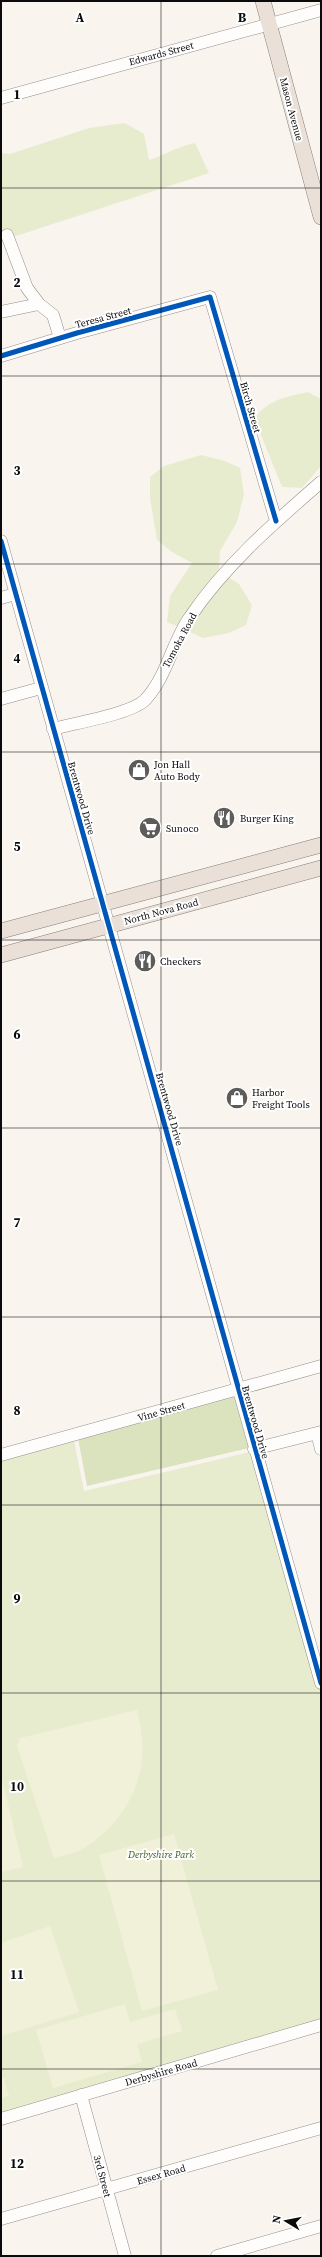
<svg xmlns="http://www.w3.org/2000/svg" width="322" height="2257" font-family="'Source Serif 4',serif">
<rect width="100%" height="100%" fill="#f9f4ee"/>
<path fill="#e8eccf" d="M125 123 144 134 149 160C165 155 178 146 195 143L209 173 13 237 10 229 1 232V153L10 154 89 128Z
M308 392 321 399V466L302 488 282 487 254 418C270 399 285 397 308 392Z
M201 455 225 461 240 468 244 494 237 522 220 551 219 571 179 627 167 622 170 596 192 563 172 552 157 540 150 498V477L164 466Z
M228 577 239 584 252 605 246 625 229 633 203 638 188 631 193 620Z
M73 1435 84 1491 254 1451 321 1683V2025L1 2119V1455Z"/>
<path fill="#dbe3be" d="M234 1396 249 1448 87 1486 78 1438Z"/>
<path fill="#f1f0d9" d="M137 1710C140 1724 143 1738 142 1753 142 1792 115 1832 80 1850 72 1854 63 1856 54 1858L17 1746 20 1738Z
M1 1774 23 1867 1 1872Z
M174 1834 218 1990 142 2011 99 1855Z
M50 1926 79 2012 1 2036V1943Z
M125 2004 130 2022 175 2009 182 2031 137 2044 142 2062 53 2088 36 2030Z
M4 2078 9 2096 1 2098V2079Z"/>
<g fill="none" stroke-linecap="round" stroke-linejoin="round">
<g stroke="#928f8d" stroke-width="13">
<path id="minor" d="M1 98 321 10
M7 235 27 288 39 304
M1 312 39 304 53 315 60 338
M1 356 77 333 210 297 276 521
M1 541 321 1683
M1 598 15 594
M1 699 41 688
M53 729C74 723 131 714 145 700 167 677 172 642 190 617 225 565 274 523 321 482
M317 1433 321 1449
M254 1449 321 1432
M1 1455 321 1366
M81 2095 125 2256
M1 2119 321 2025
M1 2219 321 2128
M217 2256 321 2226"/>
</g>
<g stroke="#7f7d7a" stroke-width="16">
<path id="major" d="M263 1 321 217
M1 931 321 845
M1 955 321 868"/>
</g>
<use href="#minor" stroke="#fefdfc" stroke-width="12"/>
<use href="#major" stroke="#eae0d8" stroke-width="15"/>
<g stroke="#fff" stroke-width="8">
<path id="cycleway" d="M1 356 77 333 210 297 276 521
M1 541 321 1683"/>
</g>
<use href="#cycleway" stroke="#0057b8" stroke-width="5"/>
</g>
<path fill="none" stroke="#0a0a0a" stroke-width="1" stroke-opacity="0.55" d="M161 1V2256M1 188H321M1 376H321M1 564H321M1 752H321M1 940H321M1 1128H321M1 1317H321M1 1505H321M1 1693H321M1 1881H321M1 2069H321"/>
<defs>
<g id="shop-disc" transform="scale(1.15)"><circle r="9.5" fill="#5e5c5a" stroke="#fff"/><path d="M-5-2.5h2.3a2.7 3.5 0 0 1 5.4 0H5L5.5 6h-11ZM-1.5-2.5h3a1.5 2.3 0 0 0-3 0Z" fill="#fff"/></g>
<g id="restaurant-disc" transform="scale(1.15)"><circle r="9.5" fill="#5e5c5a" stroke="#fff"/><path d="M-5-6h1v4h1v-4h1v4h1v-4h1v5L-1.5 .5V6h-2V.5L-5-1ZM5-6V6H3V1.5H1.5Q1.5-4 5-6Z" fill="#fff"/></g>
<g id="supermarket-disc" transform="scale(1.15)"><circle r="9.5" fill="#5e5c5a" stroke="#fff"/><path d="M-6-5.5h2.5l.6 2H6L4.5 2H-2.5L-4.4-4H-6ZM-1.5 3.2a1.3 1.3 0 1 0 .1 0ZM3 3.2a1.3 1.3 0 1 0 .1 0Z" fill="#fff"/></g>
</defs>
<g fill-rule="evenodd">
<use href="#shop-disc" x="139" y="770"/>
<use href="#restaurant-disc" x="224" y="818"/>
<use href="#supermarket-disc" x="150" y="828"/>
<use href="#restaurant-disc" x="145" y="961"/>
<use href="#shop-disc" x="237" y="1098"/>
</g>
<g text-anchor="middle" stroke-width="4" stroke-linejoin="round" paint-order="stroke">
<g font-size="10" fill="#0a0a0a" stroke="#fff">
<text transform="translate(161 53) rotate(-15)" y="4">Edwards Street</text>
<text transform="translate(292 109) rotate(75)" y="4">Mason Avenue</text>
<text transform="translate(103 317) rotate(-15)" y="4">Teresa Street</text>
<text transform="translate(251 407) rotate(74)" y="4">Birch Street</text>
<text transform="translate(179 640) rotate(-62)" y="4">Tomoka Road</text>
<text transform="translate(82 798) rotate(74)" y="4">Brentwood Drive</text>
<text transform="translate(161 911) rotate(-15)" y="4">North Nova Road</text>
<text transform="translate(170 1109) rotate(74)" y="4">Brentwood Drive</text>
<text transform="translate(161 1411) rotate(-16)" y="4">Vine Street</text>
<text transform="translate(256 1422) rotate(74)" y="4">Brentwood Drive</text>
<text transform="translate(161 2072) rotate(-16)" y="4">Derbyshire Road</text>
<text transform="translate(161 2174) rotate(-16)" y="4">Essex Road</text>
<text transform="translate(103 2176) rotate(75)" y="4">3rd Street</text>
</g>
<g font-size="10" fill="#0a0a0a" stroke="#fff" text-anchor="start">
<text x="154" y="768">Jon Hall<tspan x="154" dy="12">Auto Body</tspan></text>
<text x="240" y="822">Burger King</text>
<text x="166" y="832">Sunoco</text>
<text x="160" y="965">Checkers</text>
<text x="252" y="1096">Harbor<tspan x="252" dy="12">Freight Tools</tspan></text>
</g>
<g font-size="10" font-style="italic" fill="#3d5d20" stroke="#fff">
<text x="161" y="1858">Derbyshire Park</text>
</g>
</g>
<g font-size="13" text-anchor="middle" font-weight="bold" fill="#0a0a0a" stroke="#fff" stroke-width="4" stroke-linejoin="round" paint-order="stroke">
<text x="80" y="22">A</text>
<text x="242" y="22">B</text>
<text x="17" y="99">1</text>
<text x="17" y="287">2</text>
<text x="17" y="475">3</text>
<text x="17" y="663">4</text>
<text x="17" y="851">5</text>
<text x="17" y="1039">6</text>
<text x="17" y="1227">7</text>
<text x="17" y="1415">8</text>
<text x="17" y="1603">9</text>
<text x="17" y="1791">10</text>
<text x="17" y="1979">11</text>
<text x="17" y="2168">12</text>
</g>
<rect width="322" height="2257" fill="none" stroke="#0a0a0a" stroke-width="4"/>
<g transform="translate(286 2221) rotate(280)" stroke="#ffffff" stroke-width="3" paint-order="stroke">
<path d="M0-3L7 15L0 10L-7 15Z" fill="#0a0a0a"/>
<text y="-6" font-size="11" font-weight="bold" text-anchor="middle" fill="#0a0a0a">N</text>
</g>
</svg>
